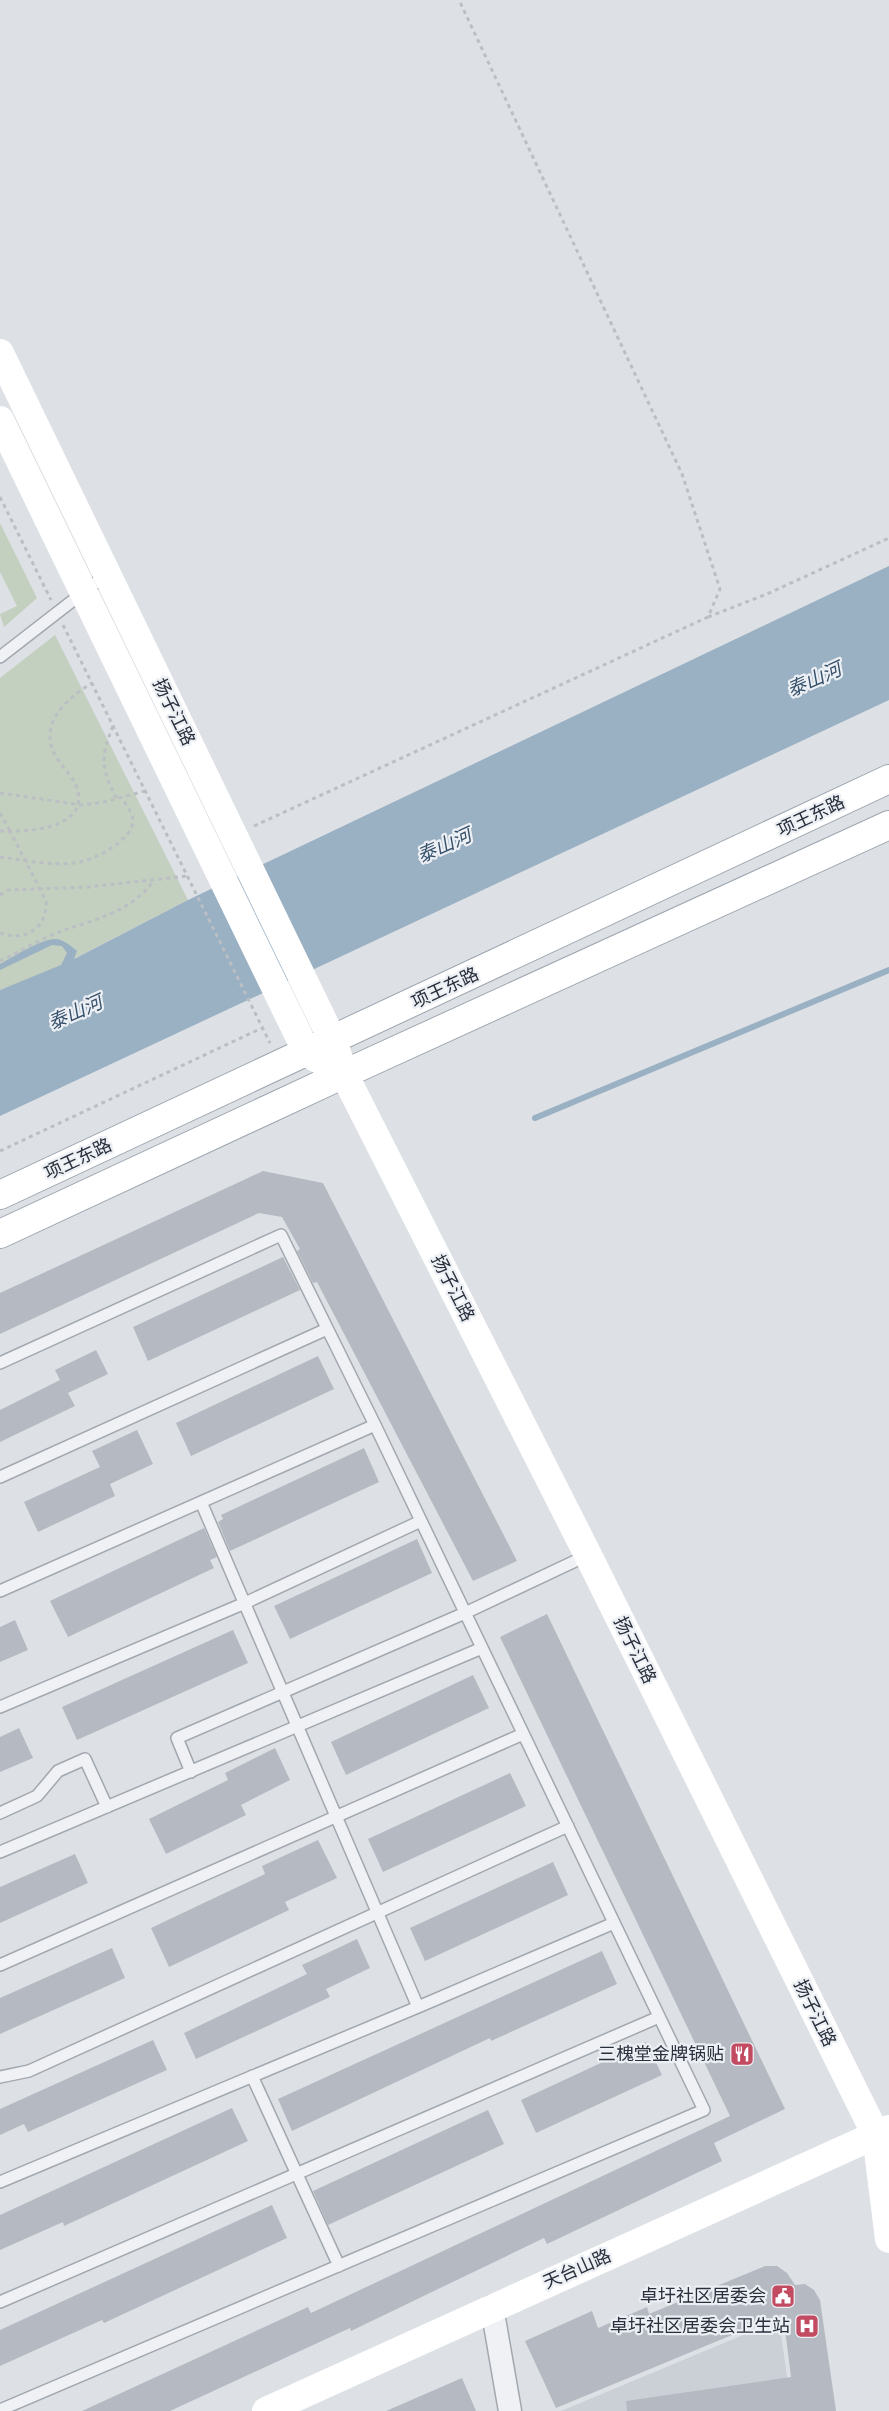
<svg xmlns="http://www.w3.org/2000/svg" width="889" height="2411" font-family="'Public Sans','Noto Sans SC',sans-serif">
<rect width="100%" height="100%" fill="#dde1e5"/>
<path fill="#cbd0d7" d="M779 2320 792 2411H561Z"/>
<path fill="#c3cfbf" d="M0 523 37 598 4 627 0 614 17 606 0 572Z
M55 635 188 900 50 971 0 990V678Z"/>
<path fill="#9ab0c3" d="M889 566V700L0 1116V990L61 965 67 953 62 946 52 945 0 970V964C13 957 43 938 56 939 64 940 71 946 77 951L74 959 188 900Z"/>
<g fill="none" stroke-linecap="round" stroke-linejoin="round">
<path stroke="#9ab0c3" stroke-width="6" d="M535 1118 889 970"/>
</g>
<path fill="#b5bac2" d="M263 1171 323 1183 517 1561 473 1581 317 1282 313 1283 297 1251 300 1249 282 1217 259 1213 0 1334V1293Z
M283 1257 300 1290 148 1361 133 1327Z
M96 1350 108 1374 68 1393 75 1406 0 1442V1410L60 1380 55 1370Z
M318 1356 334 1389 191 1456 176 1423Z
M137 1430 153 1464 110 1484 115 1496 38 1532 24 1502 100 1467 92 1451Z
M364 1448 379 1482 230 1551 218 1522 223 1519 221 1515Z
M204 1528 217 1557 210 1560 214 1568 68 1637 50 1601Z
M417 1539 432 1573 290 1639 274 1606Z
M547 1614 785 2109 714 2143 722 2161 547 2244 544 2238 351 2331 350 2328 170 2411H82L308 2307 311 2313 730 2116 500 1637Z
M15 1620 28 1650 0 1662V1627Z
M233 1630 248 1663 77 1740 62 1707Z
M473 1675 489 1708 346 1775 331 1742Z
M19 1728 33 1758 0 1772V1737Z
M275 1748 290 1780 241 1805 246 1815 166 1854 149 1819 228 1780 225 1773Z
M510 1773 526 1806 383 1872 368 1839Z
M318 1840 337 1878 285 1902 289 1910 169 1967 151 1928 265 1874 262 1866Z
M75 1854 88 1883 0 1923V1887Z
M553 1862 568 1895 425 1961 410 1928Z
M357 1939 370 1968 326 1989 330 1997 196 2059 184 2033 307 1974 302 1965Z
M112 1948 125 1978 0 2034V1998Z
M602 1951 617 1984 491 2041 490 2038 292 2131 278 2099Z
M153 2040 167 2070 28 2132 24 2124 0 2135V2109Z
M646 2042 662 2075 536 2133 521 2100Z
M232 2108 248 2141 64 2226 63 2222 0 2250V2215Z
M488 2110 504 2144 328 2225 313 2191Z
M272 2205 287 2238 104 2323 102 2320 0 2366V2330Z
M765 2266H777L787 2273 795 2285 805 2284 814 2290 820 2300 836 2411H627L626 2401 791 2377 783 2314 556 2408 525 2341 592 2311 598 2328 647 2307 649 2314Z
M462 2378 476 2411H386Z"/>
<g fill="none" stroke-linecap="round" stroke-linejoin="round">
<g stroke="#a3a8af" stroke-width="14">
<path id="lane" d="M0 657 107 574
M0 1363 281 1235 375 1425 704 2110 0 2410
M0 1477 327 1329
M0 1591 375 1425
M0 1707 245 1603 421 1521
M191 1772 177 1738 465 1613 588 1555
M0 1813 37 1796 58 1771 85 1759 107 1807
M0 1852 482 1648
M0 1965 523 1734
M418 2007 614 1923
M252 2076 339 2266
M0 2077 29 2071 568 1826
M0 2182 418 2007 201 1502
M0 2302 659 2017"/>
</g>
<g stroke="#a3a8af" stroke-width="25">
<path id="street" d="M492 2307 510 2411"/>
</g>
<g stroke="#9da6b0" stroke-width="30">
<path id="primary" d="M0 1195 889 779
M0 1234 344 1074 889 825"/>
</g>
<path stroke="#bbbfc4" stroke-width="3" stroke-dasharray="4 4" stroke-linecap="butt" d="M0 497 51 600
M708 617 767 594 889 538
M63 625 270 1043
M113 726C100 758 101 768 117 799
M0 793 81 805 104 802 145 791
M0 813 10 831
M254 826 708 617 720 589 682 474 459 0
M0 831C25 832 90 830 77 788 73 775 60 766 54 753 39 722 69 697 92 683
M0 857C26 860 54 867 80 862 96 859 132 840 133 821 133 813 126 805 122 798
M0 895 8 890 88 887 187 876
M0 961C21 951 42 938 64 930 95 920 134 910 154 880
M0 1151 262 1028"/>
<use href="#lane" stroke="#eff1f4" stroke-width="11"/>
<use href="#street" stroke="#eff1f4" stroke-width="22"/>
<path stroke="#fff" stroke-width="28" d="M0 353 333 1041 344 1074 588 1555 876 2135 889 2239
M0 420 307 1053 325 1063
M266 2411 889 2129"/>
<use href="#primary" stroke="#fff" stroke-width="28"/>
<path stroke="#bbbfc4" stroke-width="3" stroke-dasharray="4 4" stroke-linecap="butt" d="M0 933C25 942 47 929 46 901L10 831"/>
</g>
<defs>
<g id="restaurant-square" transform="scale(1.25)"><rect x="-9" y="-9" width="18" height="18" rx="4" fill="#c24b62" stroke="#eceff3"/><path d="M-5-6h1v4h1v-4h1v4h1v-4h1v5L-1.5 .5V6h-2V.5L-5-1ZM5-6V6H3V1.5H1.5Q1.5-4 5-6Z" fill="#fff"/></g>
<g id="civic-square" transform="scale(1.25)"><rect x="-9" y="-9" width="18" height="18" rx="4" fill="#c24b62" stroke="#eceff3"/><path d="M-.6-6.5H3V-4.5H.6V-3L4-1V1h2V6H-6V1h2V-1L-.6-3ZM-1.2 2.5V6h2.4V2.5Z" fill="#fff"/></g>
<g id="hospital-square" transform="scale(1.25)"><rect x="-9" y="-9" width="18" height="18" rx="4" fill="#c24b62" stroke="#eceff3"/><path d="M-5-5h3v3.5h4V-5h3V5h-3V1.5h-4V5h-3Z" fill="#fff"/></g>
</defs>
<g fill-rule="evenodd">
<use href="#restaurant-square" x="742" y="2054"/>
<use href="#civic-square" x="783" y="2296"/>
<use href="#hospital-square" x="807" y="2326"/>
</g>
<g text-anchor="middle" stroke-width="4.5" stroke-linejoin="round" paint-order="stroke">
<g font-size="18" fill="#282f3b" stroke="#eceff3">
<text transform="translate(174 712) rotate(64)" y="6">扬子江路</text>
<text transform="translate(811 816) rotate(-25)" y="6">项王东路</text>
<text transform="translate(445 988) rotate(-25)" y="6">项王东路</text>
<text transform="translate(78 1159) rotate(-25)" y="6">项王东路</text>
<text transform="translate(453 1288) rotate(63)" y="6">扬子江路</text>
<text transform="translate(635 1650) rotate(64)" y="6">扬子江路</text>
<text transform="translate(815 2013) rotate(64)" y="6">扬子江路</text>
<text transform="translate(577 2269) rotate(-24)" y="6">天台山路</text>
</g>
<g font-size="18" fill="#282f3b" stroke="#eceff3" text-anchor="end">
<text x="724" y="2060">三槐堂金牌锅贴</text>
<text x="766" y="2302">卓圩社区居委会</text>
<text x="790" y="2332">卓圩社区居委会卫生站</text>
</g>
<g font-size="19" font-style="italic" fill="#35506b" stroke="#eceff3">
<text transform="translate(814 679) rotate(-24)" y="7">泰山河</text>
<text transform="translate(444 845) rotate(-24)" y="7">泰山河</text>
<text transform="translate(75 1012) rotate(-24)" y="7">泰山河</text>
</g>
</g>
</svg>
